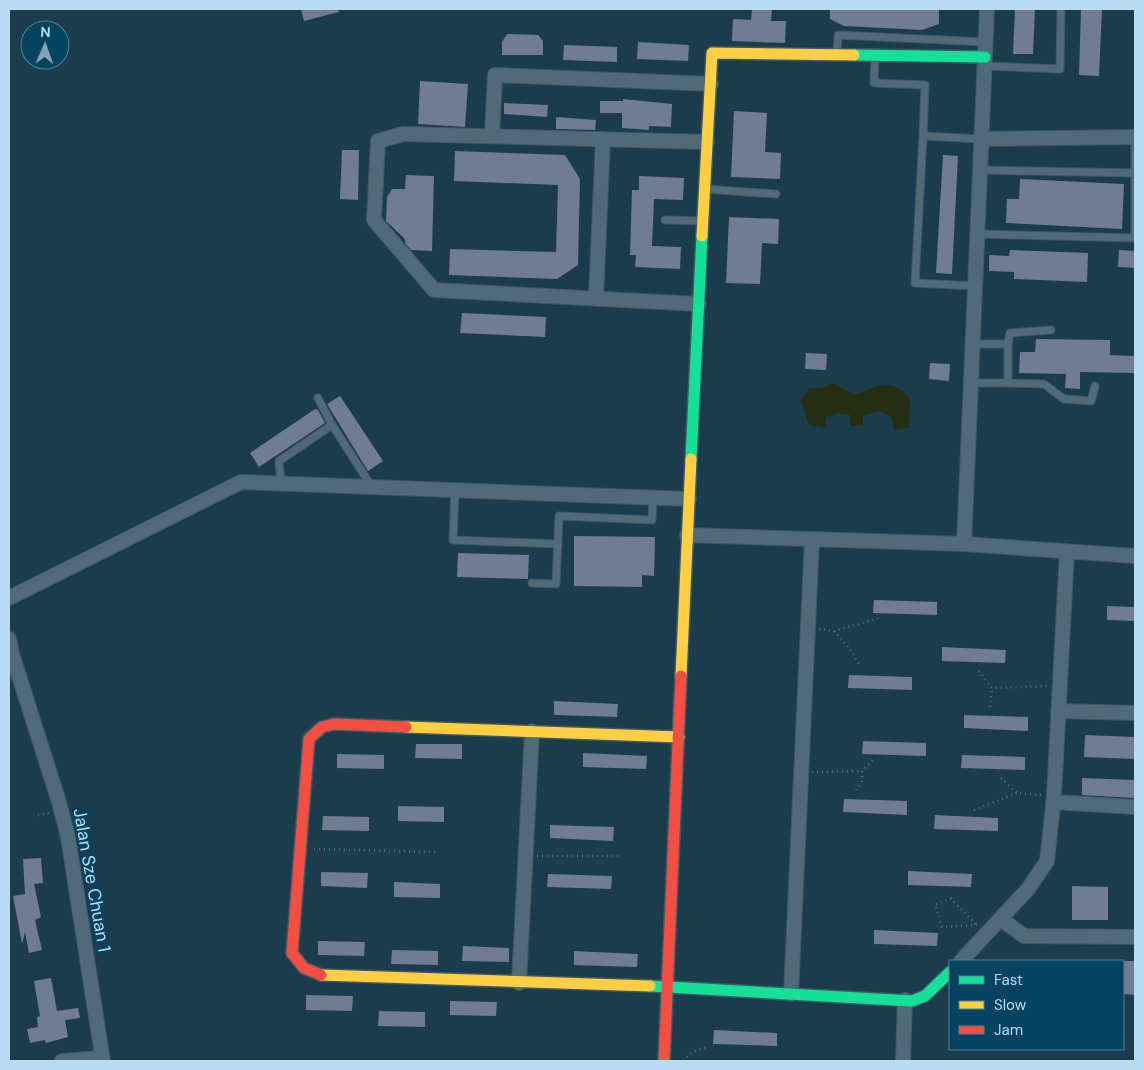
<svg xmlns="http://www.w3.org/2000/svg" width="1144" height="1070" font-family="'DM Sans',sans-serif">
<rect width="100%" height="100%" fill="#1b3c4c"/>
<path fill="#252d13" d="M833 383 855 395C876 386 894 377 910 399L909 427 894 430 892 417 881 411 863 415V426H850V415L838 413 826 417 825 428 809 425 801 400 810 388H822Z"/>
<path fill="#717b91" d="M301 9H338L339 12 304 21Z
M752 9H772L771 21H786L785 43 732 41 733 19 751 20Z
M830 9H939V24L922 30 844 26 830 19Z
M1015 9H1035L1033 54H1013Z
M1081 9H1102L1099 76 1079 75Z
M507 34 538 35 543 41V55H502V42Z
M638 42 689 45 688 61 637 59Z
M564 45 617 47V62L563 60Z
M420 81 468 84 465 127 418 124Z
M623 99 672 104 671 127 649 126V130L622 128V113H600V101H623Z
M504 103 548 105 547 117 504 114Z
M734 111 767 113 765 152 781 153 780 179 731 177Z
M556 117 596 120 595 130 556 129Z
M342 150H359L358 200 340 199Z
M455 151 565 155 580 179 578 265 557 279 449 275 450 249 556 252 558 185 454 181Z
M943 155 958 156 952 274 936 273Z
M406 175 434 176 432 251 411 250 405 243V239L386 221 387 197 392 189H405Z
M639 176 684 178 683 200 654 199 652 246 681 247 680 269 635 267 636 255H630L632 190H639Z
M1020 179 1124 184 1122 229 1006 223 1007 199H1019Z
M729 217 779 219 778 244 762 243 760 284 726 283Z
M1010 250 1088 253 1087 282 1014 279V272L989 271V255L1009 256Z
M1119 250 1135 251V268L1118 267Z
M462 313 546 317 545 337 460 333Z
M1036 339 1110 340V355L1135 356V373L1080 372V389L1065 388 1066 374 1019 373 1020 352H1035Z
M806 353 827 354 826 370 805 369Z
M930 363 950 364 949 381 929 379Z
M340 396 383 461 368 471 327 404Z
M315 409 318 410 325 423 259 467 250 453Z
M574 536 655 537 654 576 642 575V587L574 586Z
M458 553 529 555 528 579 457 577Z
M874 600 937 602V615L873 613Z
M1107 606 1135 607V621L1107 620Z
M942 647 1006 650 1005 663 942 661Z
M849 675 912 677V690L848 688Z
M554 701 618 704 617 717 554 715Z
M964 715 1028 717V731L964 728Z
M1085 735 1135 737V759L1084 757Z
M863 741 926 743V756L862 754Z
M416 744H462V759L415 758Z
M583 753 647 756 646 769 583 767Z
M337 754 384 755V769L337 768Z
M962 755 1025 757V770L961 768Z
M1082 778 1135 780V798L1082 795Z
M844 799 907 801V815L843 812Z
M398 806 444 807V822L398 821Z
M935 815 998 818V831L934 829Z
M323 816 369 817V831L322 830Z
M550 825 614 827 613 841 550 838Z
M41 858 43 883 34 884 41 917 35 920 42 950 29 953 25 932 22 944 13 896 25 894 23 859Z
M908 871 972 874 971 887 908 885Z
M321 872 368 873 367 888 321 886Z
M548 874 612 876 611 889 547 887Z
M394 882 440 884V898L394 897Z
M1072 886 1108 887V920H1072Z
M874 930 938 933 937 946 874 944Z
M318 941 365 942 364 956 318 955Z
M463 946 509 948V962L462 961Z
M392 950 438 951V965L391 964Z
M574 951 638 954 637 967 574 965Z
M1123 961H1135V995L1123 994Z
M51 978 57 1011 78 1008 80 1018 65 1020 68 1037 46 1043 45 1040 30 1043 27 1029 38 1027 37 1017 40 1016 34 981Z
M306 995 353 996 352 1011 306 1010Z
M450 1001 497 1002 496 1016 450 1015Z
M379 1011 425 1012V1027L378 1026Z
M714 1030 777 1033V1046L713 1044Z"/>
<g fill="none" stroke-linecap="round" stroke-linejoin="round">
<g stroke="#3f5865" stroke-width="9">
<path id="lane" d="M837 55 838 35 985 42
M875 57 874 83 925 85 923 136
M984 66 1060 69 1061 9
M980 170 1135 173
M705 189 776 194
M665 220 703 221
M978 234 1135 238V137
M975 286 915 283 923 136 982 139
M1008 344 1010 333 1051 330
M971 383H1008V344H973
M1008 383 1044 384 1064 399 1091 401 1095 386
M318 398 332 425
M281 483 279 461 332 425 372 487
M455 490 453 540 558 544
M532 583 556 584 559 516 652 520 653 498"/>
</g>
<g stroke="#3f5865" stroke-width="16">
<path id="street" d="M492 136 495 75 711 84
M982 139 1135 137
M596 298 603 139
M699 304 434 290 374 220 378 141 403 134 707 142
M687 535 964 544 1135 556
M964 544 987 9
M9 598 241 482 689 499
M9 639 12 654
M9 654H12L59 802 68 837 103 1061
M1058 711 1135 713
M1053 802 1135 807
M1001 919 1024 936 1135 937
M961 961 1028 889 1047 861 1054 796 1067 551
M519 983 532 731
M791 994 812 539
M62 1061 101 1058
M903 1061 905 1000"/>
</g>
<g stroke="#3f5865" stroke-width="14">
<path id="fast" d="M854 55 985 57
M691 459 702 236
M650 986 912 1001 925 996 950 972"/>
</g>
<g stroke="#3f5865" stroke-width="14">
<path id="slow" d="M702 236 712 53 854 55
M681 676 691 459
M406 727 679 737
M321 975 650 986"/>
</g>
<g stroke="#3f5865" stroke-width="14">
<path id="jam" d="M321 975 304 968 292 953 309 739 322 727 334 724 406 727
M664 1061 681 676"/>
</g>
<path stroke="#556d7b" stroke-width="2.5" stroke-dasharray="1 4" stroke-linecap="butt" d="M819 629 834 631 880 618
M834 631 850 649 860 666
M979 671 992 688 1048 686
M990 707 992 688
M812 772 862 771
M1001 778 1017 793 1042 795
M856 790 862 782V771L874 759
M974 810 1017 793
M38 815 49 813
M314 849 435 852
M537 856H622
M977 925 942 927 935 904 951 899 977 925 979 926
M684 1061 690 1053 706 1047"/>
<use href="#lane" stroke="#506a78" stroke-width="7"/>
<use href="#street" stroke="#506a78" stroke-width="14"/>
<use href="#fast" stroke="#16e098" stroke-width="11"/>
<use href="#slow" stroke="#ffcf43" stroke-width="11"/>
<use href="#jam" stroke="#f24e42" stroke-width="11"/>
</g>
<g text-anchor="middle" stroke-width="5" stroke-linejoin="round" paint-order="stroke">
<g font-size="18" fill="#b9dbf2" stroke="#064361">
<text transform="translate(92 880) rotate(80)" y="6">Jalan Sze Chuan 1</text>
</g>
</g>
<rect width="1144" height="1070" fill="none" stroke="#b9dbf2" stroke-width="20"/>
<rect x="949" y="960" width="175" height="90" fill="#064361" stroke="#4e809b"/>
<rect x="959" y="976" width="25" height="8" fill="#16e098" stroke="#4e809b"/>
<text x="994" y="985" font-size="15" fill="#b9dbf2">Fast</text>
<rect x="959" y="1001" width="25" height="8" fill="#ffcf43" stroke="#4e809b"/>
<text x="994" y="1010" font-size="15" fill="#b9dbf2">Slow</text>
<rect x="959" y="1026" width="25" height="8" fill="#f24e42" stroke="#4e809b"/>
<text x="994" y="1035" font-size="15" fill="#b9dbf2">Jam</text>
<g transform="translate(45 45) rotate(2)"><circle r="24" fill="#064361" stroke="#4e809b"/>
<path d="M0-4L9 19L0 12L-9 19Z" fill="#82a3b8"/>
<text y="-8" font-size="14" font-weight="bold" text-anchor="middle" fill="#b9dbf2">N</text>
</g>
</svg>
